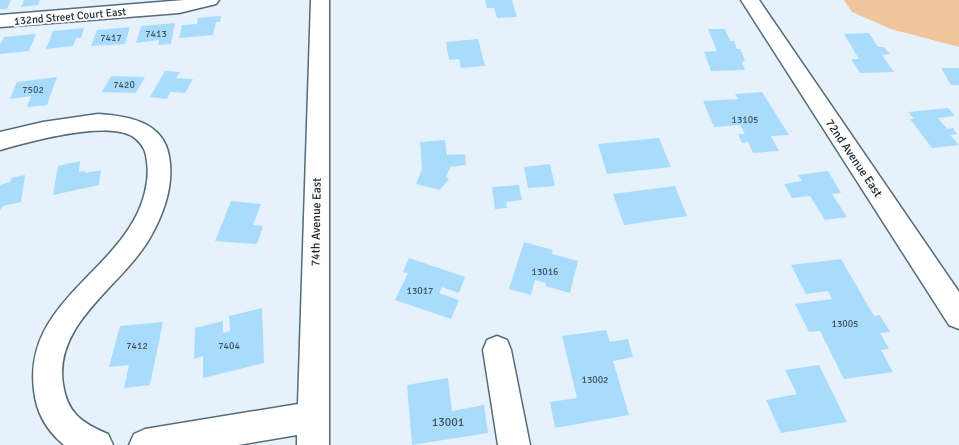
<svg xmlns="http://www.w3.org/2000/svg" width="959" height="445" font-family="Signika,sans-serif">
<rect width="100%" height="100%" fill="#e5f2fb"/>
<path fill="#f0c49c" d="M844 0H959V47L891 29 852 12Z"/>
<path fill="#a9dcfc" d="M0 0H11L7 9H0Z
M24 0H40L38 5 21 7Z
M485 0H512L517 17 497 18 494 8H487Z
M221 16 220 22H216L213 35 179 38 182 25 197 24 198 18Z
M175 23 171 44 158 45 159 40 136 43 141 26Z
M130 27 125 44 91 46 97 30Z
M84 28 81 38H76L73 46 46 49 53 31Z
M708 29H725L730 41H734L737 49H740L745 61 742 62 745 70 711 71 704 52 717 51Z
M869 33 878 47H884L890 54 882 55 894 72 860 73 851 59H859L844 34Z
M36 34 29 51 0 54V45L4 37Z
M478 39 485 66 461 68 459 59 449 60 446 42Z
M941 68H959V85H951Z
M165 71 180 72 176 78 193 79 185 93 170 92 167 99 150 97Z
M111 76 145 77 136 93 102 92Z
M57 77 47 105 27 107 31 96 10 99 17 82Z
M762 92 789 135 771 136 779 151 753 153 748 142 742 143 738 134H745L740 125 714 127 703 101 738 99 735 94Z
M948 108 955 116 938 118 947 129 953 128 957 134 950 135 959 145 932 148 910 119H914L908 112Z
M659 138 671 167 607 174 598 144Z
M445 140 447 155 465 154 466 165 450 167 446 177 449 179 440 190 416 184 422 169 420 142Z
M80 161 79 172 85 171V173L101 170 99 185 53 195 58 166Z
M550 164 555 186 528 188 524 167Z
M828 171 841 193 832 194 847 217 825 220 810 196 792 198 784 184 802 181 798 175Z
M25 175 21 202 3 206 0 210V185L10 182 11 178Z
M519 185 522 200 506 202 507 208 495 209 492 187Z
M675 186 687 216 624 225 613 194Z
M231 201 261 204 253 225 263 226 257 244 215 241Z
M524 242 553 250 552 254 578 261 570 293 545 286 546 283 535 280 531 295 509 289Z
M409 258 465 277 459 293 442 287 439 293 459 300 451 319 395 300 408 273 403 272Z
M841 259 874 316 880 315 890 332 880 333 889 349 881 350 893 372 844 379 820 331 809 332 795 304 832 299 828 291 806 294 791 265Z
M262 308 264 363 203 378V356L194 359 195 328 223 321V333L230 331 229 316Z
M163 322 150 385 124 388 129 365 109 367 120 326Z
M606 330 610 342 628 339 633 357 613 361 629 415 555 428 550 402 577 398 562 336Z
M819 365 847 422 781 433 766 400 797 394 785 370Z
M448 378 452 411 484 405 488 433 412 445 407 385Z"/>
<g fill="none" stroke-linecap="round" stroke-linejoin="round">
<g stroke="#576b78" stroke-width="3">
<path id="minor" d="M184 0H219L216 4 179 13 0 27V15Z
M311 0H329V445H297V435L238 445H129L134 434 145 429 298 404Z
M741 0H759L959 292V329L949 325Z
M98 114C127 116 163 121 169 156 174 183 165 211 151 236 125 284 53 322 63 384 67 413 82 423 108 434L113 445H64C47 431 36 412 34 390 24 311 101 279 134 220 143 204 150 181 147 162 146 152 144 146 136 139 113 118 28 142 0 150V132L43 122Z
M497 336 507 340 511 350 530 445H498L483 350 487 340Z"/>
</g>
<use href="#minor" fill="#fff" fill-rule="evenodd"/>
</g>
<g text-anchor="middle" stroke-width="4" stroke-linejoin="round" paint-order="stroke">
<g font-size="10" fill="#40545f">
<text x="156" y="37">7413</text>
<text x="111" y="41">7417</text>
<text x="124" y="88">7420</text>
<text x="33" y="93">7502</text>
<text x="745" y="123">13105</text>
<text x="545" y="275">13016</text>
<text x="420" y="294">13017</text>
<text x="845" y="327">13005</text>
<text x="137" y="349">7412</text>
<text x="229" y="349">7404</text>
<text x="595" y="383">13002</text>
</g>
<g font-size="11" fill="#1d262b" stroke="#fdfdfd">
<text transform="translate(70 16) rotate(-5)" y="4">132nd Street Court East</text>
</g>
<g font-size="12" fill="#1d262b" stroke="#fdfdfd">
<text transform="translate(854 158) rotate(56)" y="4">72nd Avenue East</text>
<text transform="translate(316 222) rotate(-89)" y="4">74th Avenue East</text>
</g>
<g font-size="12" fill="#40545f">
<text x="448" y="426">13001</text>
</g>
</g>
</svg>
